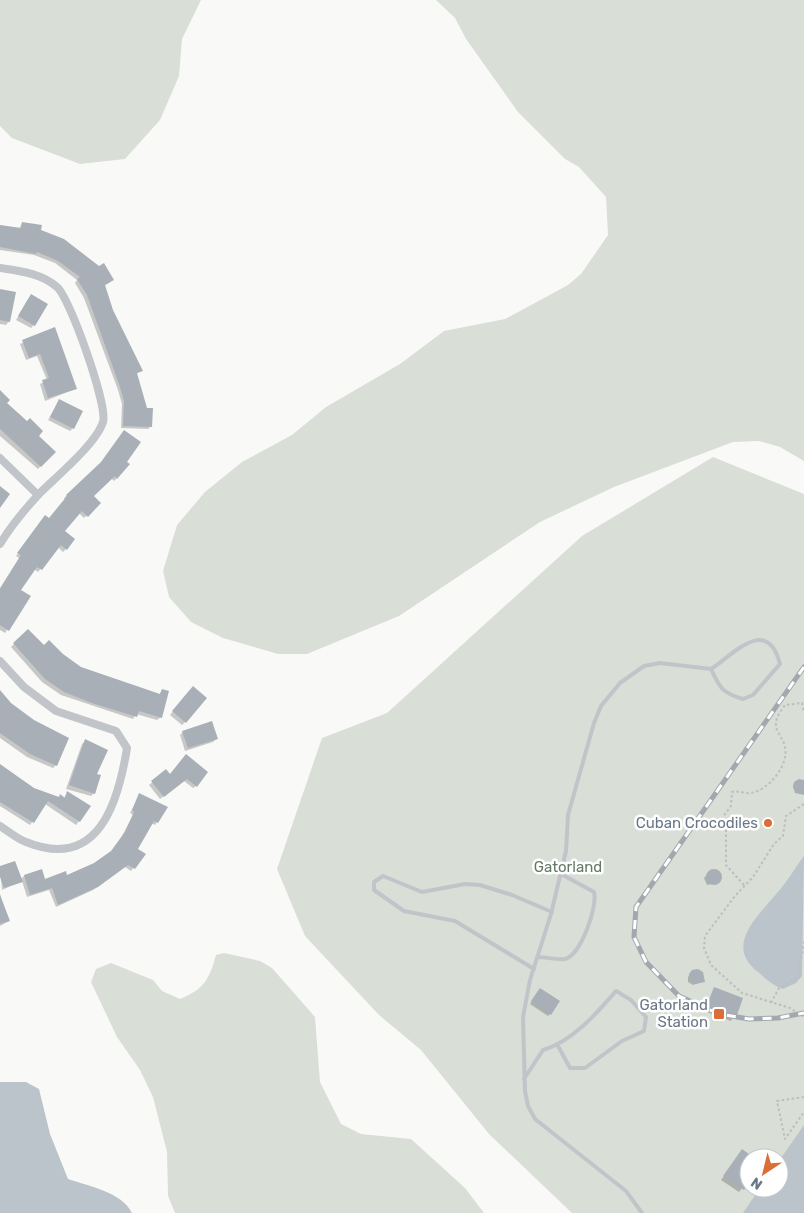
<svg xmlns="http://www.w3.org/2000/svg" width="804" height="1213" font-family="Rubik,sans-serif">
<rect width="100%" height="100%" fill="#f9faf8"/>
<path fill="#d9ded7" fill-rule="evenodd" d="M0 0H201L182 39 179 76 160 120 125 159 80 164 12 138 0 126Z
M436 0H804V461L780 447 759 441 733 442 614 487 540 522 399 616 307 654H278L223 638 191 622 169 597 163 571 177 525 205 492 242 462 292 435 326 407 400 364 444 331 505 319 568 285 581 274 608 235 606 197 579 167 565 159 518 112 466 39 455 18Z
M713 457 804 494V1213H572L489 1134 421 1050 379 1015 305 936 277 869 322 738 387 713 582 536ZM749 1158H779V1188H749Z
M224 953 260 961 272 968 315 1017 320 1082 341 1124 361 1134 411 1139 465 1188 484 1213H175L168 1196 167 1152 153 1097 140 1070 117 1037 91 982 96 969 111 963 153 980 162 991 180 999C204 989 209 980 216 955Z"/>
<path fill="#bbc4ca" d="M804 856 802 976 796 983 783 989C774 986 766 979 758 972 724 946 757 917 777 893 787 882 795 868 804 856Z
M0 1082H26L39 1089 50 1134 68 1179C88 1186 122 1192 132 1213H0Z
M804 1125V1213H743L760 1188H779V1161Z"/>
<path fill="#0003" d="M22 223 39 231 110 282 104 286 112 310 141 371 136 374 151 426 148 429 121 428 122 404 118 390 84 298 75 283 77 280 55 263 34 255 0 250V225L19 229Z
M0 291 9 321 6 325 0 324Z
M28 299 34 325 31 328 16 320Z
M54 329 75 389 45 401 40 384 47 380 37 356 26 360 20 344Z
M0 391 5 403 54 452 38 469 0 436Z
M59 401 73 428 70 431 48 420Z
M122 434 117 478 114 481 111 478 93 496 100 503 84 518 79 513 63 531 74 539 66 549 63 552 58 547 38 572 34 569 20 590 29 597 5 633 0 630V588L19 558 16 556 43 520 49 519 66 500 64 498 99 466Z
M28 630 44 647 62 655 81 668 159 695 162 690 161 717 157 720 136 714 133 719 61 695 42 682 11 647Z
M189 691 185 722 182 725 170 715Z
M0 693 56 765 53 768 27 757 0 738Z
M183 732 216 739 213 742 185 751 180 735Z
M85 741 94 793 91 796 66 789 82 744Z
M183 758 196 786 193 788 184 781 160 799 149 785 166 771 170 776Z
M0 766 33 789 58 798H64L67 792 79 821 76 825 45 804 30 825 0 806Z
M804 782V795L795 793 793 785Z
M140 795 157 822 155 825 151 823 137 849 144 854 131 871 125 867 93 890 56 907 49 890 27 897 22 881 2 890 0 868 20 880 24 876 41 870 44 881 66 876 95 864 110 854 122 836 133 815 130 813Z
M715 870 720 873 721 879 717 883 707 885 704 878 710 871Z
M0 894 9 921 0 926Z
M691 973 704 981 693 985 688 982V977Z
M714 989 741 999 731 1021 704 1011Z
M538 991 550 1014 548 1016 530 1004Z
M742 1151 753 1158H749V1180L739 1192 721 1180Z"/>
<path fill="#a8afb7" d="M22 222 42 225 41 230 64 239 99 266 104 263 114 280 105 285 113 310 143 371 137 373 147 408H153L152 427 123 426 124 401 120 387 87 295 77 279 80 277 58 261 37 252 36 254 0 247V225L21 228Z
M0 289 16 292 10 322 0 320Z
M31 294 48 304 35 326 18 316Z
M55 327 77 389 48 398 42 380 49 378 40 354 29 358 22 340Z
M0 390 10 400 7 403 27 421 30 418 43 431 39 436 56 452 41 467 0 429Z
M59 399 83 411 74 429 50 417Z
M124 430 141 442 127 462 130 464 117 479 115 476 94 496 101 503 88 517 82 511 65 531 75 539 67 550 61 545 42 570 37 567 21 590 31 596 9 631 0 625V589L21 555 17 553 45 515 49 518 67 496 66 495 101 462Z
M0 486 10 494 0 508Z
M28 629 44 645 49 640 63 654 81 667 160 694 162 689 169 691 162 718 139 711 137 717 92 703 64 692 45 679 13 643Z
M193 686 207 698 186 723 172 711Z
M0 690 11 703 34 720 69 738 57 766 30 754 0 733Z
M212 721 218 739 188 748 182 731Z
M85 739 108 750 97 774 101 775 95 794 69 785Z
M186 754 208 772 197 787 187 779 164 797 151 781 166 769 170 774Z
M0 764 34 788 59 797 60 794 65 798 67 791 91 806 80 822 48 801 34 823 0 802Z
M799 779 804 780V794L796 792 793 788 794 782Z
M139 793 168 807 158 823 154 821 138 849 146 854 135 869 128 865 98 887 58 905 52 888 30 895 24 875 42 869 45 879 66 871 67 875 94 863 111 851 125 832 134 812 132 810Z
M15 861 23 882 4 888 0 877V866Z
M706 877a8 8 0 1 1 16 0a8 8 0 1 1-16 0Z
M0 895 10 921 0 924Z
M698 969 703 972 705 982 695 984 690 980 689 974 692 970Z
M714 987 743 998 736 1018 706 1008Z
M540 988 560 1001 551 1015 531 1001Z
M742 1149 749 1154V1182L744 1190 723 1176Z"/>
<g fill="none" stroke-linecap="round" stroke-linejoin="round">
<path stroke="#bcbec1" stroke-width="2" stroke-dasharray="2.5 2.5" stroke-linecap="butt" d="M804 804 786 816 783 836 774 844 753 877 735 896 705 936 704 948 711 965 742 993 790 1008 804 1017
M744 885 726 865V829L720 821 731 806 732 792C739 790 744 794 751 793 769 790 789 765 785 747 784 740 777 733 776 726 775 718 781 711 785 705L802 703 804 712
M771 1003 779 988 800 976 798 962 802 956 804 941
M804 1097 777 1101 785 1139 804 1112"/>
<path stroke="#c1c5c9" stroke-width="4" d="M537 957C546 957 557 960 565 959 581 955 598 906 594 892L561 874
M534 969 455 921 404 911 374 890V882L383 876 422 892 465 884 480 885 512 895 552 912
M524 1079 543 1050C572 1042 597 1013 616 991L631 1000 646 1017 644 1031 622 1041 585 1068H570L558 1046
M642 1213 626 1191 535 1119 528 1106 525 1091 523 1017 530 980 551 914 566 851 568 815 594 723 601 706 620 683 644 666 660 663 711 669C734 654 767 615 780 664L753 695 743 699C722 693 720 688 711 669"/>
<path stroke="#c1c5c9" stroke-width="8" d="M0 268C20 271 41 273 57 287 70 298 108 406 103 422 96 444 56 477 40 493 25 509 11 526 0 544
M0 458 38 495
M0 661 24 687 56 711 116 731 127 748C118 804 98 871 26 842 17 839 8 831 0 826"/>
<g stroke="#a3a8af" stroke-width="5">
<path id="rail" d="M804 667 636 907 634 937 646 962 679 996 719 1014 749 1019 778 1018 804 1013"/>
</g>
<use href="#rail" stroke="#fff" stroke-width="3" stroke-dasharray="9" stroke-linecap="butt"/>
</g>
<g fill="#db6d37" stroke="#fff" stroke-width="2">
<circle cx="768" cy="823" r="5"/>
<rect x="713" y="1008" width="12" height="12" rx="2.5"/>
</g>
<g text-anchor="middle" stroke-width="5" stroke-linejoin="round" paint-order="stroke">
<g font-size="15" fill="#6a7787" stroke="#fff" text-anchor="end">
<text x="758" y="828">Cuban Crocodiles</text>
<text x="708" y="1010">Gatorland<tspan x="708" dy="17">Station</tspan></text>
</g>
<g font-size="15" fill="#667965" stroke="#fff">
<text x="568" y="872">Gatorland</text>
</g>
</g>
<g transform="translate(764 1173) rotate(215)"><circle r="24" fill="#ffffff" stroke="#c3c9cf"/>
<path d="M0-4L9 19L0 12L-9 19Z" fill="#db6d37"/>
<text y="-8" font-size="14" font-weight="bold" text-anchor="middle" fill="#6a7787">N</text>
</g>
</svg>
